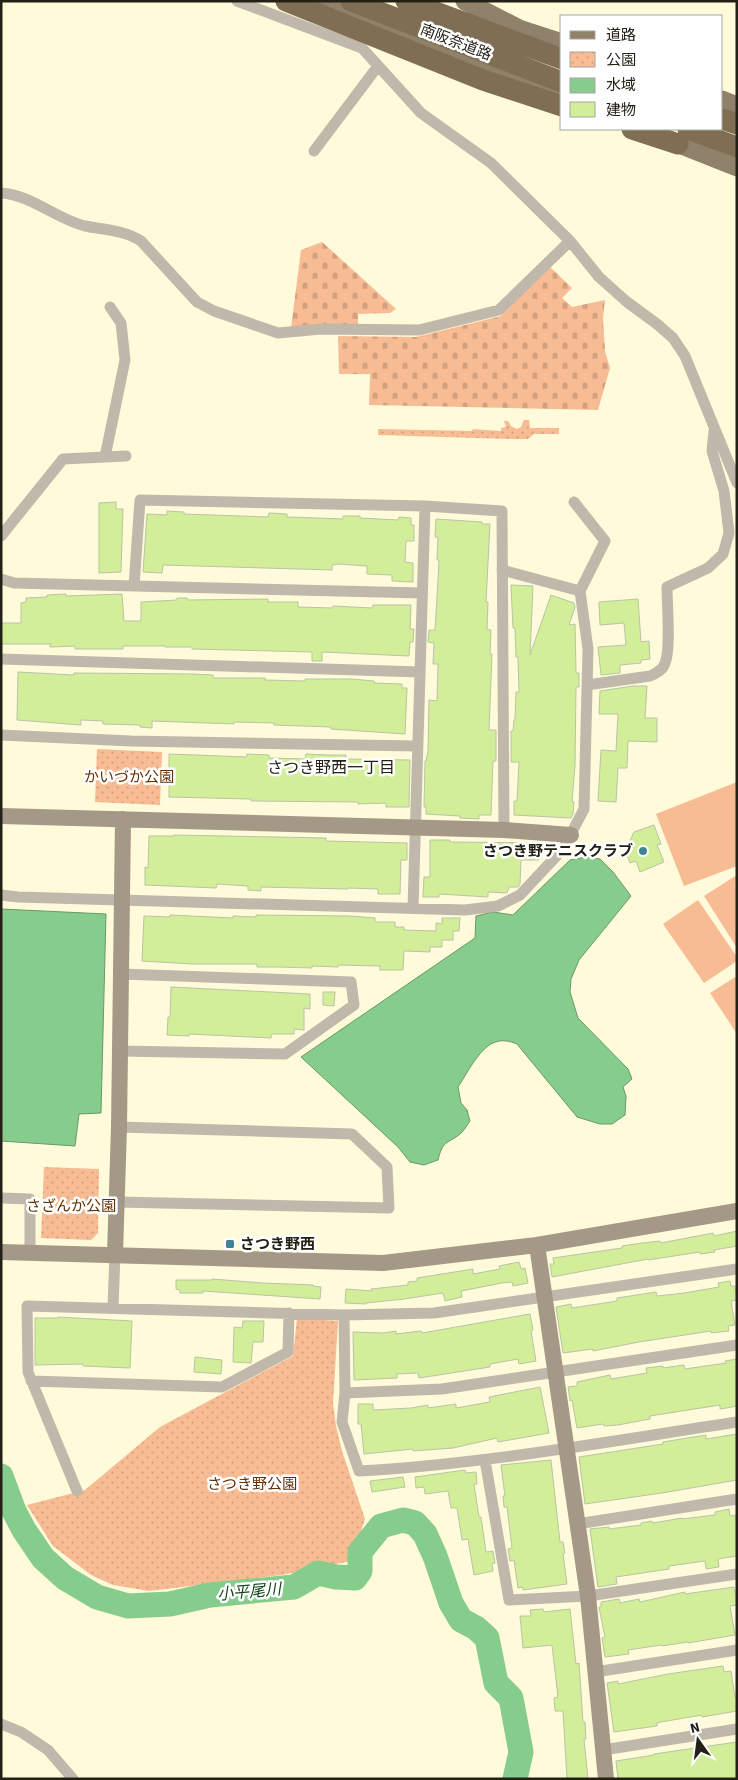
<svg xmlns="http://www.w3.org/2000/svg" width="738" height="1780" font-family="'Source Sans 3','Noto Sans JP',sans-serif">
<defs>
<pattern id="cemetery-stones" width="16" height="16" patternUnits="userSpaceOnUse" patternTransform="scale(1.25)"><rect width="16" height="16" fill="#f7bc94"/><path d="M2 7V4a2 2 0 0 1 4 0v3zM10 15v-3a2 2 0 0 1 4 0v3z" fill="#d3a17f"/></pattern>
<pattern id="park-dots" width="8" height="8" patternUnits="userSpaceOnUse" patternTransform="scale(1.25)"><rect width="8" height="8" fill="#f7bc94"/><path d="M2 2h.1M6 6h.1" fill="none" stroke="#d3a17f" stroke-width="1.8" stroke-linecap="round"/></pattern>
</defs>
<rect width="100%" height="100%" fill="#fffad9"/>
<path fill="#f7bc94" d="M737 782V866L684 886 656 814Z
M737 875V948L704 896Z
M698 900 737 957V961L704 983 663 924Z
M737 976V1034L710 993Z"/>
<path fill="url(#cemetery-stones)" d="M322 242 396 309 390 313 358 314V326L291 328 301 250Z
M549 266 572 288 562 298 572 307 605 300 603 319 605 351 610 368 598 410 369 405 370 374H339L338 336 416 337 501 316Z"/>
<path fill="url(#park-dots)" d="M524 420H529L530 428H559V434H534L528 439H511L378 435V429L472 431 473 429 501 431V428L506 427 504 421H508L511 426 517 429 521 427Z
M97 749 162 752 160 805 95 802Z
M44 1167 99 1169 98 1233 91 1240 41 1238Z
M297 1318 338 1321 333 1403 336 1426 342 1451 365 1519 351 1561 282 1575 149 1591 113 1585 91 1575 53 1546 27 1505 85 1490 160 1427 293 1356Z"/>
<path fill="#86cc8c" stroke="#689968" d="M586 857 600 859 613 872 631 896 579 960 571 979 570 992 578 1018 628 1069 632 1079 623 1087 626 1096 625 1115 612 1124H600L577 1117 517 1044C510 1041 501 1039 493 1043 479 1049 466 1075 458 1087L461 1103 467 1110 470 1121C467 1125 464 1131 460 1134 446 1145 443 1140 438 1160L424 1165 410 1162 398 1147 301 1057 475 938 476 916 493 912 513 915 570 860Z
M1 909 106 914 101 1113 79 1114 75 1146 1 1141Z"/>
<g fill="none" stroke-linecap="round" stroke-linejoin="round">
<path stroke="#86cc8c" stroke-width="25" d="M1 1476 14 1511 24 1530 43 1558 65 1578 97 1597 128 1606 170 1604 210 1595 294 1587 318 1573 336 1577 355 1578 360 1571V1552L381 1526 403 1520 415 1523 425 1534 435 1556 451 1603 461 1620 476 1628 487 1638 496 1683 511 1698 521 1752 515 1779"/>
</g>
<path fill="#d2ee99" stroke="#b9c4a6" d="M116 502V509H123L121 572 99 573V503Z
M167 511 184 512V514L268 517 269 513 287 514V517L318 518 343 519V516H360V518L398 520 399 517 411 518V525H414V541H406L405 562 413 563V582L392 581V575L367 574V566L338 564 332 565V570L163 565 162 573 143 572 147 514 167 515Z
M436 519 482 522V524H490L486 602H488L487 629 491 630 490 654H492L489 730H496V761H493L491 815H479V819L460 818V816L426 814V807H424L425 761H426L428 751 429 700 437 701 438 664H433L434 643 428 642 429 630H435L437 598 439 560H437L438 537H435Z
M511 585 533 586 530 655 551 595 574 603 575 607 569 625 575 624 576 673H579V687H576L575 765 572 802H574L573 814 571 818 514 815V801H517L519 762H511V731H513L514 720H515L516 692H519L518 657H516L515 628H513Z
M66 594V596L122 594 124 621H141V602L177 600V598H187L188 600 268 599V602H298V607L333 608V606L372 608 373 605H411L410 629H414L413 642H410L409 656 322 652V661H312V652L192 649V647H165V646H123V649H75V646L50 647V644H1V623H21V603L26 602V598L47 597V595Z
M638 599 641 642 649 641 650 659 641 660V663L620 665V673L601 675 598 647 626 645 624 623 600 625 599 602Z
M18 672 74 675V673L193 674 213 675V678H265V680L305 681V679H352L374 681V683L402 684V688H407L405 734 331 729V727L274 725V723L234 722V724L152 721V728L140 727V725L103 724V721L81 720V725L17 720Z
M633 686H647L645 718H657V742L628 741 627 768H618L616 802 598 801 601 750 616 751 618 714H599L600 691Z
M169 754 247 757V754L269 755V758L305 759 306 754 328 755H346V759L410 760 409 807H386V803L358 804V802L251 801V799L169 797Z
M654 825 661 844 657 845 664 862 640 872 636 861 630 863 623 845 629 843 634 832Z
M174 835 326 838V841L407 843V860H401L400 894H378V889L348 888V889L261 887V891L248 890V886L217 884 216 888 145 885V867L148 868 149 836H174Z
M430 840H450V842L539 843V860H521L520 884 518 887H509L507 893 488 892V897L439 894V897H423L424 877H430Z
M170 915 233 918V916L256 917V915L350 916 375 918V922H395V927H404V930L436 931V923L442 924V918H460L459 931H453V940H442V947H430V952L404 951 403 970H380V966L338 965V967L312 966V968L279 967H257V964H192L142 961 144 916 170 917Z
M171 987 310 994V1009L304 1008V1030L294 1029V1034H272L271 1038 189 1034V1036L167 1035 168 1017H170Z
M323 992H335L334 1006 323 1005Z
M737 1231V1246L714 1250 715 1252 700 1254V1252L648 1260V1259L552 1277 550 1264H554L553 1258 622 1248V1246L642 1243 660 1241 661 1243 713 1233 714 1236Z
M519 1262 521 1269 525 1268 528 1283 513 1286 512 1282 502 1283 461 1291 462 1297 445 1301 443 1293 404 1299 366 1303V1304L345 1303 346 1289 372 1291 371 1289 408 1285V1282L417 1281V1278L473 1269V1274L500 1269 499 1266Z
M212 1279 263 1283 313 1285V1286L321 1287 320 1299 203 1291V1293H180V1290L176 1289V1280H212Z
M730 1281 731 1286H735L737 1300 731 1301 735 1325 728 1326 729 1331 711 1333V1331L639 1342 593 1351V1349L563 1353 556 1307 571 1304 572 1308 617 1301V1298L656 1292 657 1296 684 1293 719 1287 718 1283Z
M530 1314 533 1330 531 1331 536 1361 519 1364 518 1359 490 1364V1367L419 1378 418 1373 397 1374V1378L354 1380 353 1332 384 1333 396 1331V1334L421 1331 422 1333Z
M58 1317 132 1321 130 1368 83 1366V1364L35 1365V1318H58Z
M243 1321H264L263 1342H253L251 1363 233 1362 234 1327 242 1328Z
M195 1357 222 1360 221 1374 194 1372Z
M737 1359V1406L720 1409V1405L650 1416V1419L618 1425 604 1426 603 1424 577 1428 572 1400 570 1401 568 1387 577 1386V1382L610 1375 611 1379 647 1373 646 1368 663 1366V1368L684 1365 685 1369 726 1363 725 1361Z
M540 1387 549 1433 498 1442 497 1438 453 1448 413 1451V1449L364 1454 361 1424H358V1404H373V1410L411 1408 428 1405V1408L456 1404V1408L490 1402 489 1397Z
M737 1434V1480L662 1493 585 1504 579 1457 663 1444V1442L706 1435V1439Z
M551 1460 560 1542H563L565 1553 563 1554 567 1584 523 1590V1587L518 1588 514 1560 510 1561 508 1549 512 1548 507 1507H504L503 1496H505L501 1465Z
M465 1470 466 1473 476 1472 477 1484H474L479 1517H481L486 1552 493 1551 495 1563 492 1564 493 1571 474 1575 468 1539 462 1540 457 1508H451L448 1491 425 1494 424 1487 416 1488 415 1477Z
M403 1477 405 1487 372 1492 370 1481Z
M729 1509 730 1516 735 1515 737 1524V1556L718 1559 719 1567 706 1569 705 1561 669 1566V1569L616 1577 617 1584 598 1587 590 1529 609 1527V1529L641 1525V1523L652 1521 653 1523 682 1518V1519L715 1515V1512Z
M734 1587 735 1594H737V1605L730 1606 735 1635 688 1643V1642L662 1646 661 1645 628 1650 629 1654 605 1657 602 1638 605 1637 599 1607H601V1602L619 1599 620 1603 639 1599 640 1602 685 1592V1594Z
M543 1609 544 1612 570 1609 576 1664 579 1663 583 1722H585L586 1739H584L588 1779H567L563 1711H555L554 1698 558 1697 552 1645 523 1648 520 1616H531L530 1610Z
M723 1666 724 1672 731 1671 735 1697 737 1696V1711L702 1717V1715L661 1722 657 1723V1726L614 1732 607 1683 618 1681V1684L668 1674Z
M737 1742V1779H618L616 1761 654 1755V1754Z"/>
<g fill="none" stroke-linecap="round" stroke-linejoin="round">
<path stroke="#c0b8ab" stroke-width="11" d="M237 1 362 48 421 113 491 163 570 241 599 277 627 302 657 324 673 338 685 356 737 483
M314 151 378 66
M1 193C32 195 56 219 85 226 105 230 124 230 141 241L197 302 214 311 278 333 321 329 419 330 499 310 570 241
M105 457 125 360 121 323 110 307
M574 502 605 541 580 591
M1 536 63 459 126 456
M1 579 14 583 422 593
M134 586 140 500 425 506 502 511 504 830
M1 659 420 672
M587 685 650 676C657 673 663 670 665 663 671 650 667 604 667 587L708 568 723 554 729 533 724 491 712 451 714 431
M1 735 131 741 417 746
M1 895 18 897 465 910 498 906 520 895 563 849 584 809 588 649 580 591 502 570
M413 908 425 506
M120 1051 285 1054 354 1005 351 982 121 974
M1 1198 30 1199V1252
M117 1202 389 1208 387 1167 352 1134 119 1127
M113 1308 115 1254
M344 1315 345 1393 342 1422 359 1471C485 1464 611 1441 737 1422
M31 1381 222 1387 288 1352 289 1313
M345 1393 442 1389 737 1345
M485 1460 509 1600 588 1596 737 1574
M77 1491 28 1372 27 1306 344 1315 434 1313 737 1269
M577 1524 737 1499
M595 1672 737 1650
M1 1724 21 1732 48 1750 73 1779
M603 1750 737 1729"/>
<path stroke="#a49886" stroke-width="16" d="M1 816 504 830 571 835
M537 1245 588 1596 606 1779
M1 1252 383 1263 537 1245 737 1211
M115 1254 119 1127 123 819"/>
<path stroke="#90816b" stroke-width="19" d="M317 1 562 95
M465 1 519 29 562 43
M722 100 737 106
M664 138 737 167"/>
<path stroke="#7f6e54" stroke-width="21" d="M286 1 483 80 562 106
M351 1 562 82
M406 1 562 59
M722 119 737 124
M632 129 678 144
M688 129 737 147"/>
</g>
<g fill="#408493" stroke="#fff" stroke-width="2">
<circle cx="643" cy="851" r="5"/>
<rect x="225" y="1239" width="10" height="10" rx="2.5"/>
</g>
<g text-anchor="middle" stroke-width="5" stroke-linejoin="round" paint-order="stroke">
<g font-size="15" fill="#232115" stroke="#fff">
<text transform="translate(456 42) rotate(21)" y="5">南阪奈道路</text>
</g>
<g font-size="15" fill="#613105" stroke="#fff">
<text x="129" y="782">かいづか公園</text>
<text x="71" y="1211">さざんか公園</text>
<text x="252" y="1489">さつき野公園</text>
</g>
<g font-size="15" font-weight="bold" fill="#232115" stroke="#fff" text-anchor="end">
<text x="633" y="856">さつき野テニスクラブ</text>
<text x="240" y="1249" text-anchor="start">さつき野西</text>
</g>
<g font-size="16" fill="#232115" stroke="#fff">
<text x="331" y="773">さつき野西一丁目</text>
</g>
<g font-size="16" font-style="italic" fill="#114319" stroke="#fff">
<text transform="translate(249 1591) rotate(-5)" y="6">小平尾川</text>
</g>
</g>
<rect width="738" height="1780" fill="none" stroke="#232115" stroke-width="5"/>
<rect x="560" y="15" width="162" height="115" fill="#ffffff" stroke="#a7a6a1"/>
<rect x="570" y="31" width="25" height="8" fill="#90816b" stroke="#a7a6a1"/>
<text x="606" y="40" font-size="15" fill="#232115">道路</text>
<rect x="570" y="52" width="25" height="15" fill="url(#park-dots)" stroke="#a7a6a1"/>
<text x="606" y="65" font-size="15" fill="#232115">公園</text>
<rect x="570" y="78" width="25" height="15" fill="#86cc8c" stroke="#a7a6a1"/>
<text x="606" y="90" font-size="15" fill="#232115">水域</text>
<rect x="570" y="102" width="25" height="15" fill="#d2ee99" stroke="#a7a6a1"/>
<text x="606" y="115" font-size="15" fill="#232115">建物</text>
<g transform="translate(698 1740) rotate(346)" stroke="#ffffff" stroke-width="4" paint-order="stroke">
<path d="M0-4L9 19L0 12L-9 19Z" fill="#232115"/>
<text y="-8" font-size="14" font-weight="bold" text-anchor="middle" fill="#232115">N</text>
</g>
</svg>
